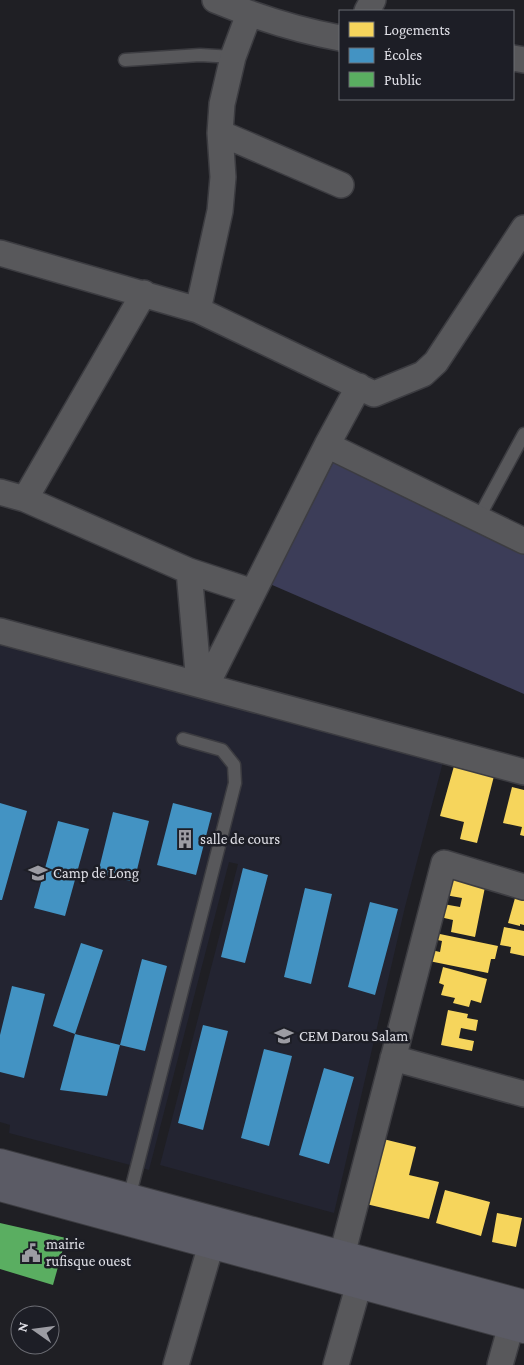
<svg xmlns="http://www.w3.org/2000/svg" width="524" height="1365" font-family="'Crimson Pro',serif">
<rect width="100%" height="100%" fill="#1f1f24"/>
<path fill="#232431" d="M0 645 443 762 405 907 334 1213 160 1165 238 864 229 862 149 1170 9 1133 10 1125 0 1122Z"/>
<path fill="#3c3d58" d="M329 446 524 539V694L263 581Z"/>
<path fill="#f6d55c" d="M454 766 494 776 477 843 460 839 464 822 440 816Z
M512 787 524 790V836L520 835 522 827 503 823Z
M449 875 486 882 475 937 451 932 453 920 440 917 443 904 460 907 462 898 445 895Z
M515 898 524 901V925L520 924V926L508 923Z
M504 927 524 931V956L510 953 511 947 500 945Z
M435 933 498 946 495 959H491L488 973 429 961 431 950 440 952 442 941 433 939Z
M443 967 487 979 481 1003 471 1000 469 1007 453 1003 455 998 441 995 444 985 439 983Z
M448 1010 468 1014 467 1018 478 1020 476 1031 461 1028 459 1038 474 1041 472 1051 441 1045Z
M379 1138 416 1147 409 1175 439 1182 429 1219 362 1203Z
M445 1190 490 1202 481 1236 436 1223Z
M497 1213 522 1218 516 1247 492 1242Z"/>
<path fill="#4393c3" d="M0 803 27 811 2 900H0Z
M173 803 212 813 196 875 157 865Z
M113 812 149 821 134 882 98 873Z
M58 821 89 829 65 916 34 908Z
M243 868 268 875 245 963 221 957Z
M305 888 332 894 311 984 284 977Z
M370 902 398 909 375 995 348 987Z
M81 943 103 950 75 1034 53 1026Z
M142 959 167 966 145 1051 120 1045Z
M12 986 45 994 24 1078 0 1072V1035Z
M203 1025 228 1031 203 1130 178 1123Z
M75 1034 120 1045 107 1096 60 1090Z
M264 1049 292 1056 269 1146 241 1138Z
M324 1068 354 1077 329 1164 299 1155Z"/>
<path fill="#5aae61" d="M0 1223 66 1238 53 1285 0 1269Z"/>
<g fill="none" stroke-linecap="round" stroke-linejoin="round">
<g stroke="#3c3c41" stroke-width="15">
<path id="lane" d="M125 60 200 55 233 57
M478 519 524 434
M129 1198 235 783 234 765 222 750 183 739"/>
</g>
<g stroke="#3c3c41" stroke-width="28">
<path id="street" d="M215 0C256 17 297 30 340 38
M367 11 373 0
M513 58 524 60
M220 133 341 185
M0 253 198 310 374 394 423 374 436 362 524 228
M198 310 220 211 223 177 220 133 222 104 233 57 249 14
M327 445 524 541
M0 492 25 499 189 571 253 592
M25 499 144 293
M189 571 199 684
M0 631 524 772
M206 686 327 445 359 386
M393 1058 524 1094
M342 1255 444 863 524 887
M176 1365 211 1245
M336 1365 359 1284
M500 1365 511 1326"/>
</g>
<g stroke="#3c3c41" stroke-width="30">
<path id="primary" d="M0 1163 524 1304
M0 1187 524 1329"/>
</g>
<use href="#lane" stroke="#58585b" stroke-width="12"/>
<use href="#street" stroke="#58585b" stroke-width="25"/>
<use href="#primary" stroke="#5b5b65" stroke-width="28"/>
</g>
<defs>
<g id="building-bare" transform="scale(1.5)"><path d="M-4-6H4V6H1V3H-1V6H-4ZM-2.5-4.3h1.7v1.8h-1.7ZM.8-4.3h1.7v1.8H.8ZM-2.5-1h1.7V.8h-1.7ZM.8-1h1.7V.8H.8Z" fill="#9c9ca3" stroke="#1d1e26" stroke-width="2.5" paint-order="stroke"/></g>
<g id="school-bare" transform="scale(1.5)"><path d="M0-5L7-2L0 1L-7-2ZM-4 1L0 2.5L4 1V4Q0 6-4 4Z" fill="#9c9ca3" stroke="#1d1e26" stroke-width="2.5" paint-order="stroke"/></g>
<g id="civic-bare" transform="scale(1.5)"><path d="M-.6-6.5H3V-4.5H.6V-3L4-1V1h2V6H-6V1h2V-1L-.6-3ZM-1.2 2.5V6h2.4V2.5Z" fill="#9c9ca3" stroke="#1d1e26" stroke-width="2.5" paint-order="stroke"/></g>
</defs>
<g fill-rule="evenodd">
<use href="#building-bare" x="185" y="839"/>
<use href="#school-bare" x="38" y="873"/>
<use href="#school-bare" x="284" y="1036"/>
<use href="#civic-bare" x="31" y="1253"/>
</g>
<g text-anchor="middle" stroke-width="5" stroke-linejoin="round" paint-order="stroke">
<g font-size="15" fill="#e0e0e7" stroke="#1d1e26" text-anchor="start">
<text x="200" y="844">salle de cours</text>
<text x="53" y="878">Camp de Long</text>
<text x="299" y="1041">CEM Darou Salam</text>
<text x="46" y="1249">mairie<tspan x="46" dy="17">rufisque ouest</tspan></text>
</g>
</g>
<rect x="339" y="10" width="175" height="90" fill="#1d1e26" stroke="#6b6c73"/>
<rect x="349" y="22" width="25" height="15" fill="#f6d55c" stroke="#6b6c73"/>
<text x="384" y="35" font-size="15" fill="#e0e0e7">Logements</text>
<rect x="349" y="48" width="25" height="15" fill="#4393c3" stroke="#6b6c73"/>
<text x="384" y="60" font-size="15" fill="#e0e0e7">Écoles</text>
<rect x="349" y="72" width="25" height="15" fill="#5aae61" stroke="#6b6c73"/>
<text x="384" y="85" font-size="15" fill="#e0e0e7">Public</text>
<g transform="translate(35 1330) rotate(284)"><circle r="24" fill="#1d1e26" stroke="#6b6c73"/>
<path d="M0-4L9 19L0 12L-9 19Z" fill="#9c9ca3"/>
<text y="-8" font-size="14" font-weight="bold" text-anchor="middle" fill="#e0e0e7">N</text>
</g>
</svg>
